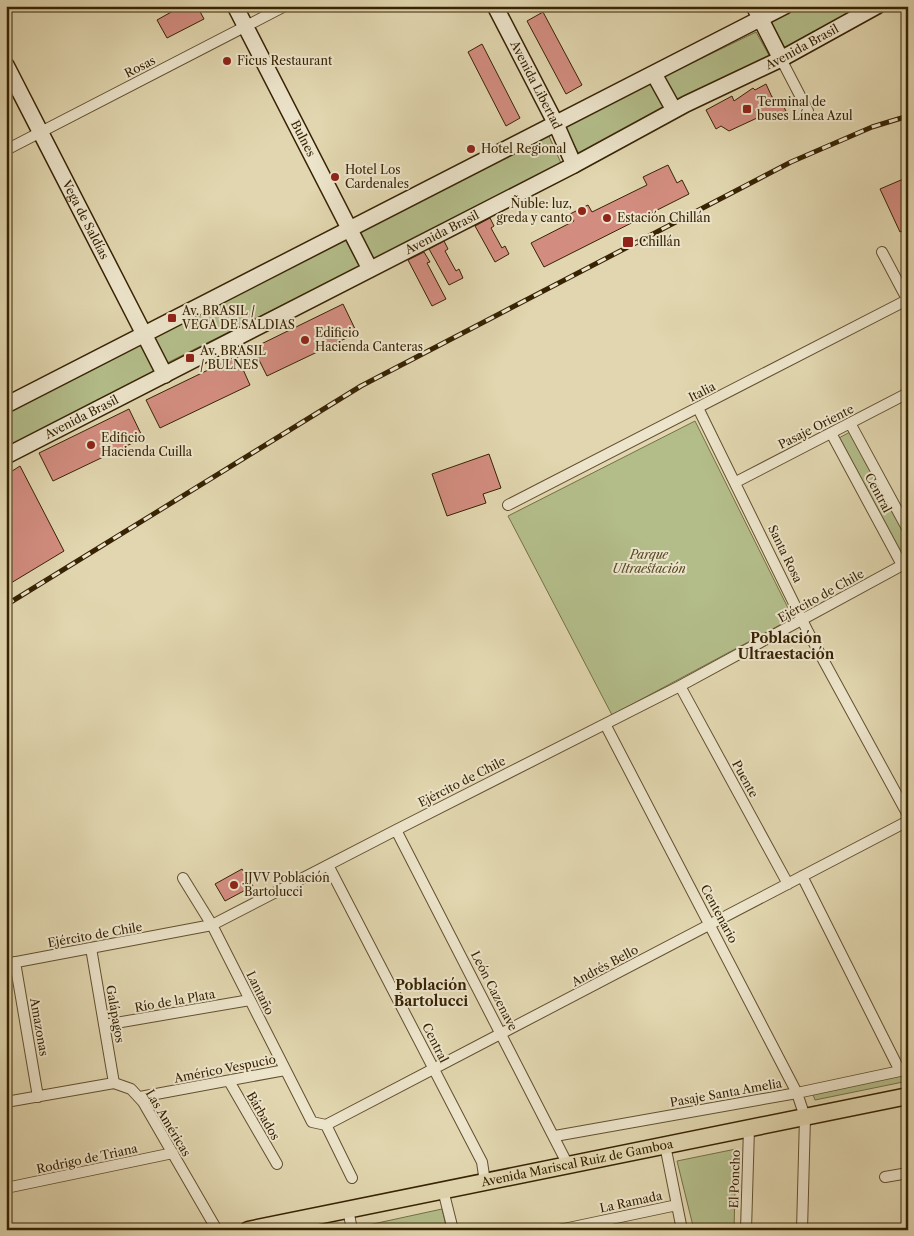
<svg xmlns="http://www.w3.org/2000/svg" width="914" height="1236" font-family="'Libre Caslon Text',serif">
<rect width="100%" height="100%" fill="#e1d6af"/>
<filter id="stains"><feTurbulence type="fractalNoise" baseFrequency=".004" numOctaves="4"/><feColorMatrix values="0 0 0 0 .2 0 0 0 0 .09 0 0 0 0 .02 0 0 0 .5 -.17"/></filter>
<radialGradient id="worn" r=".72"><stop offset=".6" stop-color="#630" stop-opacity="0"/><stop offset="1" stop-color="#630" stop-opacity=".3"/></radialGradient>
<path fill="#b3bd8a" stroke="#757046" d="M797 6H863L785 48 770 20Z
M756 32 770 57 579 154 564 125Z
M548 134 561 163 372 261 356 233Z
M348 239 362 265 165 364 151 336Z
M143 340 160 372 6 451V410Z
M695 421 793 618 612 715 508 516Z
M850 432 908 539V555L902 559 837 439Z
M908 1072V1081L815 1100 812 1092Z
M736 1149 734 1230H694L677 1161Z
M442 1209 447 1230H359V1227Z"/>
<path fill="#d38d80" stroke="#372303" d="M182 6H197L204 19 167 38 157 20Z
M543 12 582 85 566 94 527 21Z
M482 44 520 118 506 126 468 52Z
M766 84 772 97 780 100 786 111 780 116 770 112 729 131 721 126 716 129 706 110 732 96 734 101 753 88 755 90Z
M668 165 677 183 682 180 689 194 544 267 531 243 574 221 570 214 588 205 592 212 647 185 643 177Z
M908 177V229L900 232 880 189Z
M490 218 494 226 491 228 502 248 505 246 509 254 495 262 475 226Z
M444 241 448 249 445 251 456 271 459 269 463 278 449 285 429 249Z
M424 252 430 262 427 263 446 299 432 306 408 260Z
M343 304 357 333 267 376 253 348Z
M237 356 250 385 160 428 146 400Z
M129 409 143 438 53 481 39 453Z
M489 454 501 488 483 494 486 503 447 516 432 474Z
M20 466 64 551 6 586V475Z
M242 869 253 886 225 901 215 884Z"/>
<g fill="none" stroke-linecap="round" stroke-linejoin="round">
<g stroke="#62502e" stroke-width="12">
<path id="street" d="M781 59 808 111
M6 150 285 6
M882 252 908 301
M698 408 808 632 908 815
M850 423 908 530
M831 433 902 565
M736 482 908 393
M508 505 907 300
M680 686 788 884
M605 724 797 1093 805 1117 802 1230
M396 830 568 1165
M328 865 482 1162 485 1182
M802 876 900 1071
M183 878 212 925 312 1122 326 1125 908 821
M91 948 114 1083
M15 962 38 1097
M6 964 212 925 396 830 680 686 908 562
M104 1025 250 1000
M229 1081 277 1164
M140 1097 285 1070
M6 1102 114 1083 131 1089 143 1102 217 1230
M326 1125 352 1178
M555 1136 797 1093 900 1071 908 1067
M665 1145 682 1230
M885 1177 908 1173
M6 1188 173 1153
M443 1190 453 1230
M348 1209 352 1230
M559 1230 677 1205
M746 1230 749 1128"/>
</g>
<g stroke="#372303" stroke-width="18">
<g id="secondary">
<path id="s1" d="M235 6 370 269"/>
<path id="s2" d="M495 6 556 124 574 165"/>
<path d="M754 6 781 59"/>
<path id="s3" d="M6 65 165 375"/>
<path d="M654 74 674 110"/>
<path d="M6 405 785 6"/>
<path id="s4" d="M6 456 574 165 686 104 781 59 877 6"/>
</g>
</g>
<g stroke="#372303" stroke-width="19">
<g id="primary">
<path id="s5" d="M248 1230 908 1096"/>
</g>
</g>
<use href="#street" stroke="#ece4cb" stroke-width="10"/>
<use href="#secondary" stroke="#ece4cb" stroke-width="15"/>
<use href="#primary" stroke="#e1d6af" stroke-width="16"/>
<g stroke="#372303" stroke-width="5">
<path id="rail" d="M6 605 361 386 791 162 872 127 908 116"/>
</g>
<use href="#rail" stroke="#ece4cb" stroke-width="3" stroke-dasharray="9" stroke-linecap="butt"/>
</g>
<g fill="#8f2418" stroke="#ece4cb" stroke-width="2">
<circle cx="227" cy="61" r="5"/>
<rect x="742" y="104" width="10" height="10" rx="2.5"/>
<circle cx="471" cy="149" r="5"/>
<circle cx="335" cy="177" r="5"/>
<circle cx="582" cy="211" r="5"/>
<circle cx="607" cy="218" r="5"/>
<rect x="622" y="236" width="12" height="12" rx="2.5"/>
<rect x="167" y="313" width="10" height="10" rx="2.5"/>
<circle cx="305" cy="340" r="5"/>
<rect x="185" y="353" width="10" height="10" rx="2.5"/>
<circle cx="91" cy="445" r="5"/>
<circle cx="234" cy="885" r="5"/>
</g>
<g text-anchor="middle" stroke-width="4" stroke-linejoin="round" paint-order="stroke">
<g font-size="12" fill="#372303" stroke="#ece4cb">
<text dy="4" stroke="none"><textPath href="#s4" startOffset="895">Avenida Brasil</textPath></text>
<text transform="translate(140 67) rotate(-27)" y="4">Rosas</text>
<text dy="4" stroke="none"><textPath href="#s2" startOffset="89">Avenida Libertad</textPath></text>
<text dy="4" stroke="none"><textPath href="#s1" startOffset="149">Bulnes</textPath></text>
<text dy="4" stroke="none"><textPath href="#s3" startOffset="174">Vega de Saldías</textPath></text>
<text dy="4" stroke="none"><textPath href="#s4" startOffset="490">Avenida Brasil</textPath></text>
<text transform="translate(702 392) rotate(-27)" y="4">Italia</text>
<text dy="4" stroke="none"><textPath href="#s4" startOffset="85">Avenida Brasil</textPath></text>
<text transform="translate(816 427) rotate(-27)" y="4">Pasaje Oriente</text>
<text transform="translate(878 493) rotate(62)" y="4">Central</text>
<text transform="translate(785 554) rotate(64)" y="4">Santa Rosa</text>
<text transform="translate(821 596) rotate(-29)" y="4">Ejército de Chile</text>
<text transform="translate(745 779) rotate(61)" y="4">Puente</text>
<text transform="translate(462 782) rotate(-27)" y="4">Ejército de Chile</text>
<text transform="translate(719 914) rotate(62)" y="4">Centenario</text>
<text transform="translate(95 935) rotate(-10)" y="4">Ejército de Chile</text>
<text transform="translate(605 966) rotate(-28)" y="4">Andrés Bello</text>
<text transform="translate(494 991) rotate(63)" y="4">León Cazenave</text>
<text transform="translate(260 993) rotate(64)" y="4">Lantaño</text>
<text transform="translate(175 1001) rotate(-10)" y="4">Río de la Plata</text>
<text transform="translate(115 1014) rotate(80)" y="4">Galápagos</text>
<text transform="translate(39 1027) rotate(80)" y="4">Amazonas</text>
<text transform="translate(435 1043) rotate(63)" y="4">Central</text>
<text transform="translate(225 1069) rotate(-11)" y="4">Américo Vespucio</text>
<text transform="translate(726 1093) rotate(-10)" y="4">Pasaje Santa Amelia</text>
<text transform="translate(263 1116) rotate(60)" y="4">Bárbados</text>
<text transform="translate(168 1123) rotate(59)" y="4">Las Américas</text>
<text transform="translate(87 1159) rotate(-12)" y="4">Rodrigo de Triana</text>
<text dy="4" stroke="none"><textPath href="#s5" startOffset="336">Avenida Mariscal Ruiz de Gamboa</textPath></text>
<text transform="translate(735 1179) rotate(-88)" y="4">El Poncho</text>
<text transform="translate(631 1202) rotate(-12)" y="4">La Ramada</text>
</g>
<g font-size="12" fill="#372303" stroke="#ece4cb" text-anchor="start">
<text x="237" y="65">Ficus Restaurant</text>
<text x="757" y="106">Terminal de<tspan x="757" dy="14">buses Línea Azul</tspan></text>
<text x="481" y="153">Hotel Regional</text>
<text x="345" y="174">Hotel Los<tspan x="345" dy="14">Cardenales</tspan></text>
<text x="572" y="208" text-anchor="end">Ñuble: luz,<tspan x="572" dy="14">greda y canto</tspan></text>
<text x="617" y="222">Estación Chillán</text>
<text x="639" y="246">Chillán</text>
<text x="182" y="315">Av. BRASIL /<tspan x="182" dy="14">VEGA DE SALDIAS</tspan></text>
<text x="315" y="337">Edificio<tspan x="315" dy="14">Hacienda Canteras</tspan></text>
<text x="200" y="355">Av. BRASIL<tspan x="200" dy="14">/ BULNES</tspan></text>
<text x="101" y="442">Edificio<tspan x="101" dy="14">Hacienda Cuilla</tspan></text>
<text x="244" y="882">JJVV Población<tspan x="244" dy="14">Bartolucci</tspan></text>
</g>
<g font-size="12" font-style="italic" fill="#564a25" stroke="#ece4cb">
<text x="649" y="559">Parque<tspan x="649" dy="14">Ultraestación</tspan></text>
</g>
<g font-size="14" font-weight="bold" fill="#372303" stroke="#ece4cb">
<text x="786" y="643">Población<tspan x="786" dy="16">Ultraestación</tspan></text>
<text x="431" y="990">Población<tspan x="431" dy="16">Bartolucci</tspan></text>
</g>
</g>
<rect width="914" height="1236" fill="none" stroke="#e1d6af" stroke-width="25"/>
<rect x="8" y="8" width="899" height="1221" fill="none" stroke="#372303" stroke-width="2.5"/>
<rect x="12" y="12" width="889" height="1211" fill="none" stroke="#372303"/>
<rect width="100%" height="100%" filter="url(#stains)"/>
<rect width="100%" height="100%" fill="url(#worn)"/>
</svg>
